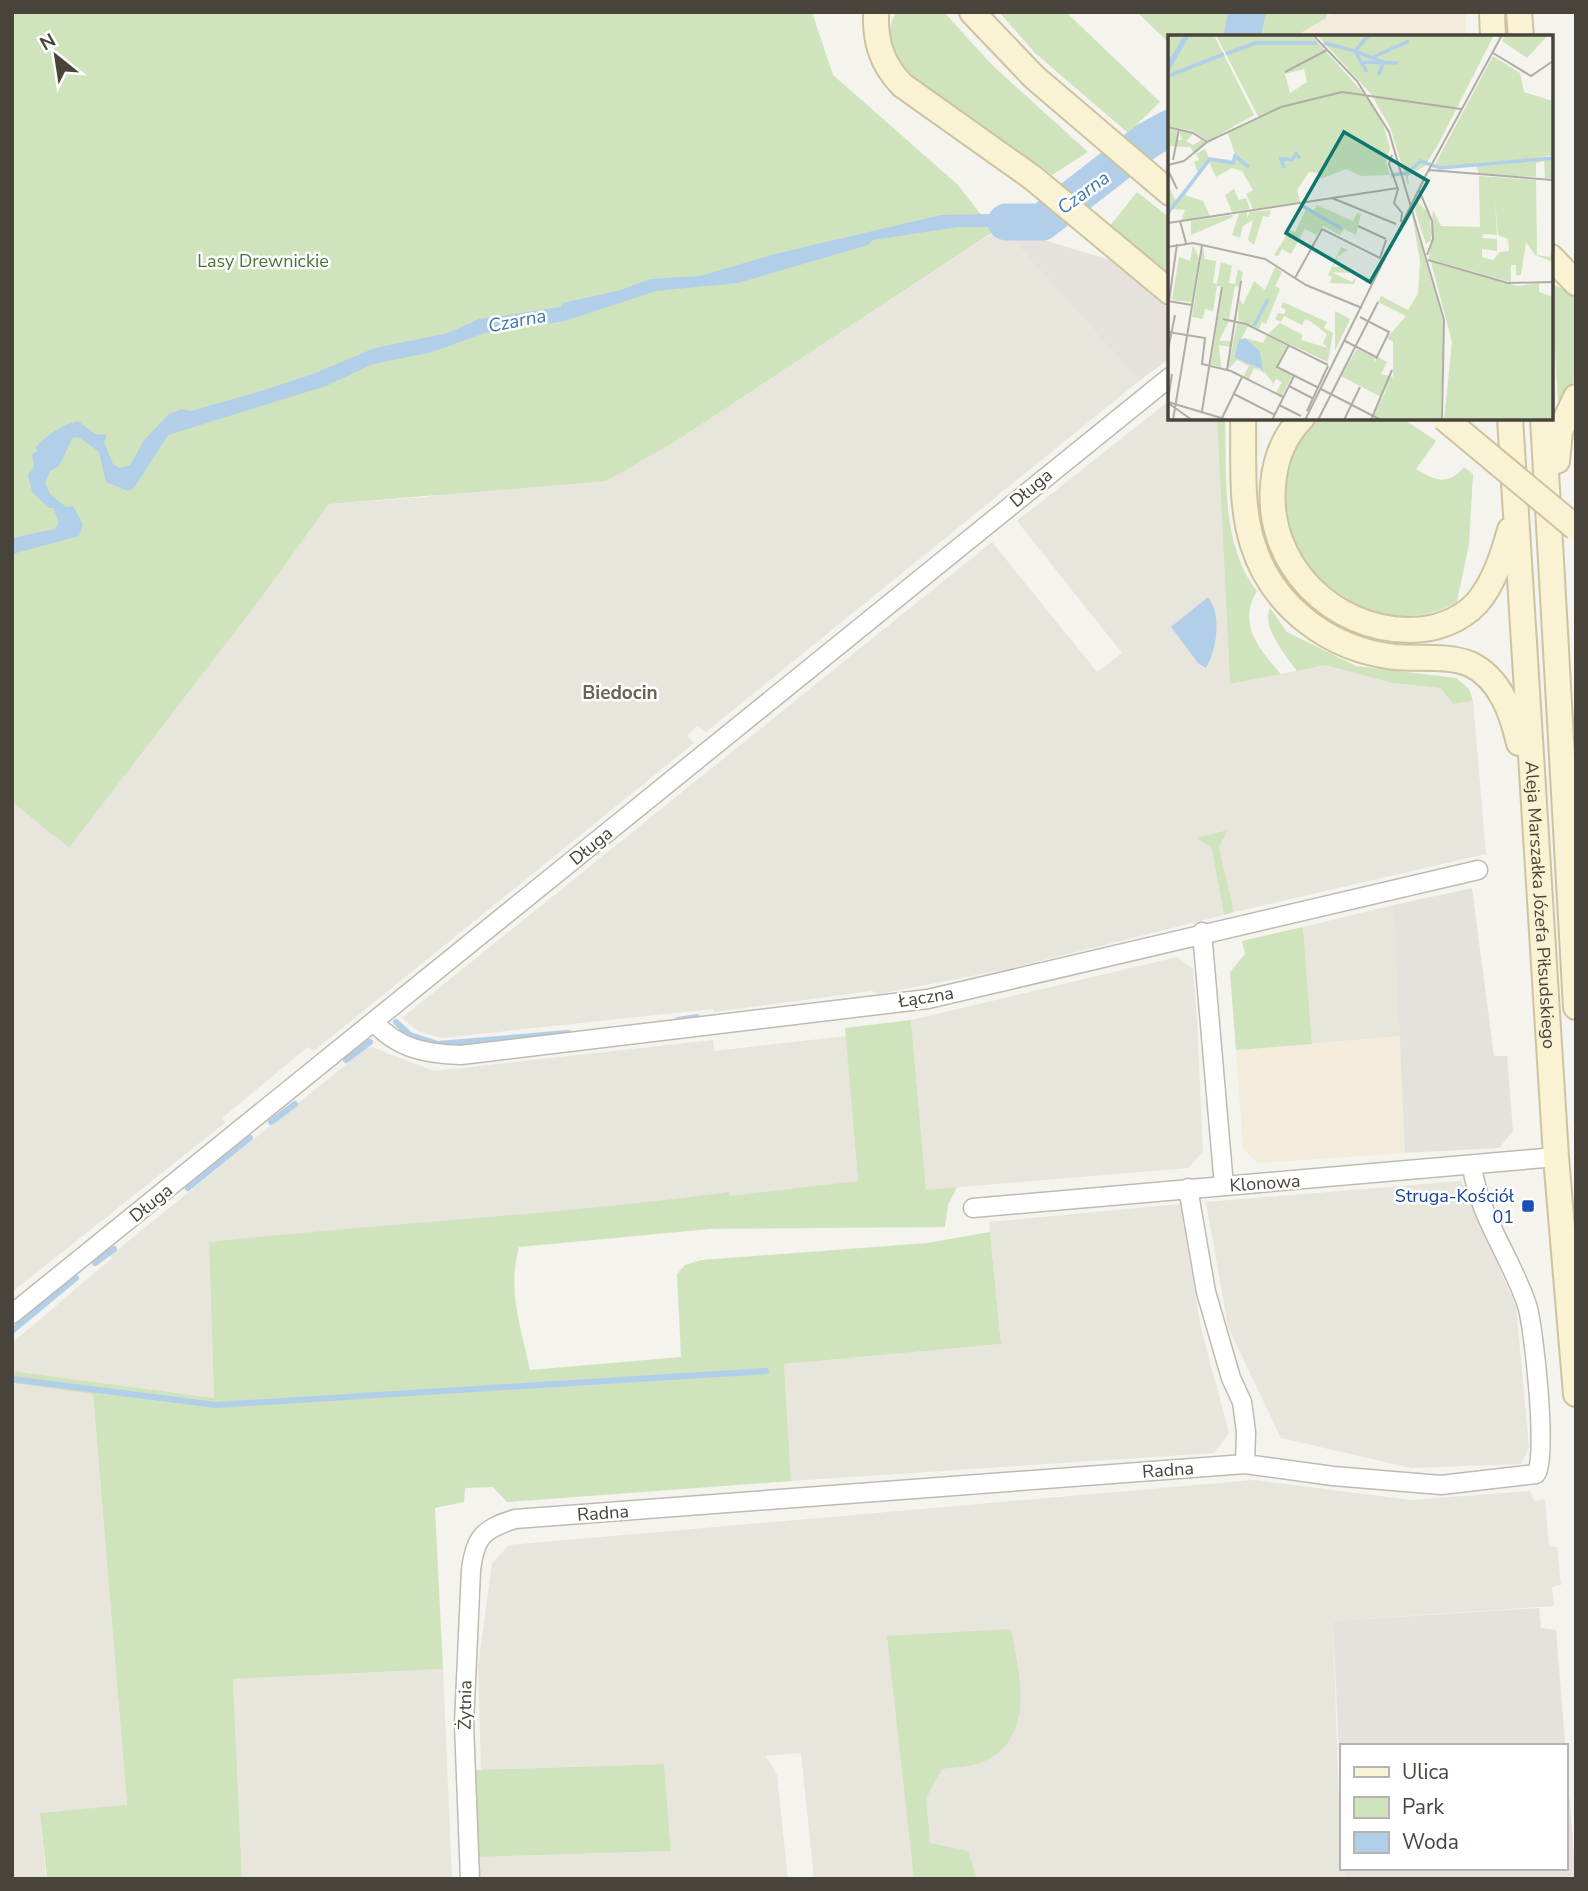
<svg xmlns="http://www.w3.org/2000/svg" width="1588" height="1891" font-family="'Nunito Sans',sans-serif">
<rect width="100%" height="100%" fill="#f5f3ed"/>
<path fill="#e8e5dc" d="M1001 227 1139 381 706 732 697 726 687 736 694 743 314 1051 308 1047 222 1118 226 1122 12 1292V802L69 848 261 598 329 504 427 497 676 441Z
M1170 400V418H1217L1230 684 1325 665 1392 683 1440 688 1453 704 1473 701 1486 854 1234 912 1219 847 1226 830 1198 838 1212 849 1224 915 1008 969 879 994 872 991 714 1012 713 1009 441 1038 418 1031 402 1018 992 542 1097 672 1122 653 1017 521Z
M1394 905 1401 1036 1312 1044 1303 927Z
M1177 957 1193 969 1197 1021 1203 1152 1188 1168 926 1190 911 1020Z
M846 1036 858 1181 729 1197V1193L611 1208 209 1242 214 1398 12 1371V1343L112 1258 110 1256 365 1049 372 1047 434 1071 713 1040 714 1051Z
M1461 1181 1516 1306 1529 1447 1521 1464 1411 1468 1281 1438 1228 1327 1206 1202Z
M1180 1204 1201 1328 1229 1433 1214 1453 791 1481 784 1364 1001 1344 989 1222Z
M12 1383 93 1393 127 1806 40 1813 46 1879H12Z
M1254 1480 1411 1500 1530 1491 1534 1501 1545 1499 1549 1546 1557 1547 1561 1585 1552 1587 1554 1606 1333 1621 1341 1868H1344L1345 1879H814L801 1753 766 1756 777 1775 788 1879H479L478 1857 671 1851 664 1764 481 1770 478 1667 492 1563 509 1545Z
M443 1669 452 1879H242L233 1679Z"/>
<path fill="#f3ebdc" d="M1335 12H1466V37H1294Z
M1401 1036 1405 1153 1258 1163 1243 1149 1236 1050Z"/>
<path fill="#e5e2de" d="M1001 227 1113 261 1170 310V358L1139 381Z
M1472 888 1494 1056H1507L1513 1131 1499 1148 1405 1153 1394 905Z
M1539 1608 1541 1628 1556 1630 1576 1879H1345L1344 1868H1565V1746H1341V1800L1333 1621Z"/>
<path fill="#cfe3bc" d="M12 12H812L833 75 957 184 994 231 676 441 606 481 329 504 261 598 69 848 12 802Z
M896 12H944L992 65 1088 152 1052 175 1042 167 1037 172 920 85C899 64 880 42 896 12Z
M999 12H1066L1160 102 1128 133 1035 53Z
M1137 12H1328L1326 18 1294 37H1170V44Z
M1137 192 1170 218V279L1109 227Z
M1551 283 1576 296V379L1558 403Z
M1217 418H1225C1227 475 1220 543 1257 591 1237 624 1259 649 1281 674L1230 684Z
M1321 418H1402L1436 441 1416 469C1436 481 1448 486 1464 467L1473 474 1469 544 1457 602C1334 670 1222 488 1321 418Z
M1270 608 1287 632 1356 666 1456 678 1469 689 1473 701 1453 704 1440 688 1392 683 1325 665 1297 671C1286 656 1261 627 1270 608Z
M1227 830 1219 847 1234 912 1224 915 1212 849 1197 838Z
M1303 927 1312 1044 1236 1050 1230 972 1245 954 1242 941Z
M911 1020 926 1190 957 1187 948 1205 945 1227 710 1229 519 1247C507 1290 521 1328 530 1370L681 1357 677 1274 685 1265 701 1260 927 1243 990 1232 1001 1344 784 1364 791 1481 507 1502 493 1487 465 1488 464 1502 435 1508 443 1669 233 1679 242 1879H47L40 1813 127 1805 93 1394 12 1383V1371L214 1398 209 1242C382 1224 556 1215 729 1192L730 1196 858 1181 845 1028Z
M1011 1629C1019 1674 1037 1735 985 1761 973 1767 955 1767 942 1769L926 1798 930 1843 968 1851 977 1879H914L887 1636Z
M664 1764 671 1851 478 1857 474 1770Z"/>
<path fill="#b2cfe9" d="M1048 212 1059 220 1044 227H958L873 240 868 245 738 283 656 291 565 321 485 333 432 352 373 364 326 386 168 435 134 488 128 491 106 482 99 452 80 438 73 437 59 466 50 471 45 483 50 494 66 507 73 506 83 524 79 536 12 554V538L55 529 59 522 53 508H49L32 492 28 475 34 467 32 454 37 451 36 447C47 435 61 425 78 421L95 434 107 435 104 442 113 464 120 468 130 465 144 440 169 414 181 409 191 411 261 391 310 375 375 348 448 333 479 319 561 307 563 303 621 290 650 279 700 276 775 254 941 215 992 214 1024 218Z
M1208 597C1222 615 1217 649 1206 668L1198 663 1171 627Z"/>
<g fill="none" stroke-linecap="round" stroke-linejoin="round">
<path stroke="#b2cfe9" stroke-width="6" d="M678 1020 697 1017
M396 1022 410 1035 438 1044 568 1033
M346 1060 370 1042
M271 1122 295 1104
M188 1188 250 1138
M95 1263 114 1249
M12 1331 76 1278
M12 1379 216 1405 766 1371"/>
<path stroke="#b2cfe9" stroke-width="37" d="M1242 37 1247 12
M1006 222H1042L1148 140 1170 128"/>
<g stroke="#bfbbb1" stroke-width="21">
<path id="street" d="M1202 932 1224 1186
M374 1022C398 1049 427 1054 461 1055L928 999 1478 870
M1188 1188 1206 1292 1231 1378 1242 1402 1246 1432 1245 1464
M973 1208 1556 1157
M12 1314 1170 377
M470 1879 464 1724 471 1570C475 1537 483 1529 515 1519L1245 1464 1333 1476 1441 1485 1536 1474C1548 1460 1534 1327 1527 1305 1511 1257 1479 1217 1472 1166"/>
</g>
<g stroke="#ccc3a1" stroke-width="28">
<g id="secondary">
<path d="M876 12C875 41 881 63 902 85L1033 178 1170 292"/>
<path d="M972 12 1034 77 1170 193"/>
<path d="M1492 12 1493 37"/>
<path d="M1519 12 1521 37"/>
<path d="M1551 257 1576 283"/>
<path d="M1243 418C1244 460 1240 505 1253 545 1273 608 1331 650 1395 657 1418 659 1449 655 1470 664 1500 678 1512 713 1519 743"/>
<path d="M1302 418C1283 437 1275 460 1273 485 1266 564 1332 630 1410 630 1435 630 1460 621 1477 603 1494 583 1503 555 1510 530"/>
<path id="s1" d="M1510 418 1556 1157 1576 1394"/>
<path d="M1543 418 1576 1007"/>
<path d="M1557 461 1560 431 1576 397"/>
</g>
</g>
<use href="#street" stroke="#fff" stroke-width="18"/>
<use href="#secondary" stroke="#f9f2d3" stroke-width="24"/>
<g stroke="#ccc3a1" stroke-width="28" stroke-linecap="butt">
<path id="secondary-bridge" d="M1444 418 1576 528"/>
</g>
<use href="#secondary-bridge" stroke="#f9f2d3" stroke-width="24"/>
</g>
<rect fill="#1a4fb4" stroke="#fff" stroke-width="2.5" x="1521" y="1199" width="14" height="14" rx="3.5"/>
<g text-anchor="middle" stroke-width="5" stroke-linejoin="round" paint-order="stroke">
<g font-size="18" fill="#497435" stroke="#fff">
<text x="263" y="267">Lasy Drewnickie</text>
</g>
<g font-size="18" fill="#49443b" stroke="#fff">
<text transform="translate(1031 488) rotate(-40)" y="6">Długa</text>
<text transform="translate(591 846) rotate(-39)" y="6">Długa</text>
<text dy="6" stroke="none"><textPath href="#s1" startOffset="488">Aleja Marszałka Józefa Piłsudskiego</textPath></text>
<text transform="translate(926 997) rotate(-9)" y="6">Łączna</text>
<text transform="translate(1265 1183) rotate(-4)" y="6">Klonowa</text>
<text transform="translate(151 1203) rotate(-39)" y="6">Długa</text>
<text transform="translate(1168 1470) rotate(-4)" y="6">Radna</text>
<text transform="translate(603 1513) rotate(-4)" y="6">Radna</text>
<text transform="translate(465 1705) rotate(-89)" y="6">Żytnia</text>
</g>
<g font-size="18" fill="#164399" stroke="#fff" text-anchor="end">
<text x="1514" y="1202">Struga-Kościół<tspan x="1514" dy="21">01</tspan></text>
</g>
<g font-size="19" font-style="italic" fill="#4077a9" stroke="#fff">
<text transform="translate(1083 192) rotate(-36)" y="7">Czarna</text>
<text transform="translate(517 320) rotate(-11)" y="7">Czarna</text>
</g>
<g font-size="19" font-weight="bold" fill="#6a6254" stroke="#fff">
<text x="620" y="699">Biedocin</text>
</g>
</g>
<g transform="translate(1168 35)">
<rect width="385" height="385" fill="#f5f3ed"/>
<path d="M0 0H46L86 80 40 106 25 96 0 91ZM48 0H143L199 62 215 89 222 113 218 127 222 140 193 141 178 134 153 144 151 138 141 137 129 155 132 167 85 174 78 159 85 155 74 136 64 133 48 142 41 127 17 160 35 166 42 181 13 186 17 175 4 174 0 179V150L7 165 15 159 30 138 26 127 31 125 28 119 37 114 41 123 64 125 67 119 60 98 91 83ZM136 34 139 47 122 58 117 39ZM149 0H326L272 106 257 131 240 141 241 149 240 150 222 92 203 59ZM337 0H380L359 23 334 6ZM325 21 352 38 356 57 385 66V120L357 125 385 124V143H377L376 126 368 128V142L311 139 308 131 265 133ZM2 94 9 95V105H14L11 95 25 99 18 106 25 110 33 105 38 108 27 119 22 112 1 111ZM311 141 368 145 369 220 382 222 385 210V227L367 220 358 207 353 240H348V230H343V247L261 224 265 175 273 191 312 192ZM327 165 330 200 340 204 341 216 332 217 325 225 314 222V214L329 216V204L314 203 315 199 329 200ZM66 154 71 165 78 163 82 174 64 177 57 160ZM249 167 261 178 264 204 258 209 247 176ZM132 170 144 178 149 170 185 186 189 178 193 179 188 200 176 194 172 200 155 191 148 200 137 194 123 219 114 214 110 221 106 220 122 195 127 197 138 174ZM103 175 101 182 95 181 86 210 80 205 85 185 75 191 72 203 64 200 71 179 79 177V183L82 177ZM244 179 276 290 273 385H216L206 380 223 345 213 362 173 341 189 314 207 323 205 329 210 322 219 327 213 339 225 342V307L219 303 238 281 210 267 213 261 240 275 250 259 252 226ZM64 180 65 182 23 200V186ZM25 210 31 223 24 267 4 265 11 222 22 226ZM35 212 37 224 48 226 45 248 49 249 53 227 64 231 61 248 67 249 70 234 75 238 72 252 67 251 61 284 55 282 61 286 51 306H63L62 312 51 310 53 332 43 329 55 252 49 251 45 276 37 274 35 284 24 282ZM173 212 180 215 170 221 165 232 176 231 183 238 163 237 184 247 188 242 186 249 162 248 164 242 160 240ZM263 227 350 251 371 248V257L385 262V385H276L284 307ZM107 232 114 237 107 251 112 254 98 289 94 287 91 294 70 285 71 263 75 270 86 246 97 255ZM115 267 159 287 156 293 165 298 160 327 100 299 112 288 135 300 133 305 160 313 155 308 159 299 142 286 137 284 134 290 116 281 113 287 107 284 110 278 116 279 118 275 113 272ZM167 276 182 284 167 316ZM69 288 80 291 66 319 93 335 92 316 77 303 95 308 99 300 119 311 108 333 124 341 114 361 108 358 114 347 108 344 102 355 105 348 97 338 86 333 81 344 75 342 81 331 69 325 60 334Z" fill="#cfe3bc" fill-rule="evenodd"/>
<path d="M77 303 92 316 95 335 66 322 71 305Z" fill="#b2cfe9"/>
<path fill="none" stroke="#b2cfe9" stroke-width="3.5" d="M201 0 187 16 215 27 211 40M156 8 187 16 199 37M58 19 87 8H149M205 22 241 6M193 27 230 28M0 31 18 0M0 35 20 0M0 41 56 19M116 133 113 124 124 125 128 119 132 123M223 140 240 138 252 126 272 133 385 123M133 170 174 194M0 178 42 124 65 128 67 121 81 132M86 291 100 264"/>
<path fill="none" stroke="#b0ada6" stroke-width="2" d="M145 0 189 46 221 97 276 285 274 385M325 18 363 41 385 26M117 37 159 15M0 92 25 98 39 107M39 107 113 72 174 57 293 74M224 120 221 129 230 154 226 168 234 178 233 187M5 125 11 94M0 130 16 126 39 107M0 135 9 154M261 135 385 145M251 155 264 186 265 204 259 220M164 163 228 189M12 186 18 208M0 188 230 153M190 191 218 204M0 212 25 208 97 224 138 250 194 273M260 225 340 248 385 247M127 243 154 194 212 223 218 205M0 266 24 270M1 266 9 209M192 282 221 297 208 324M55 284 78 289 160 330M0 297 37 303 34 329 63 336 115 362M177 306 208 322M121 310 109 332 149 352M0 315 7 280M59 335 73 246M121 351 144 363M153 354 213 385M66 359 107 380M0 365 4 339M0 367 60 385M0 368 24 385M111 370 133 381M34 376 54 252M139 376 160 331M54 383 74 342M5 385 34 211M104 385 126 341M137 385 258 140 334 0M150 385 210 267M176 385 192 352M203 385 224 335"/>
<path fill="#0f766e" fill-opacity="0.15" stroke="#0f766e" stroke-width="3.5" d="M176 97 260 146 202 247 118 198Z"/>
<rect width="385" height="385" fill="none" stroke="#49443b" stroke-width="3.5"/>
</g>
<rect width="1588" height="1891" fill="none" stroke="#49443b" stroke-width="28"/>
<rect x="1340" y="1744" width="228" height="126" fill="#ffffff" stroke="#b6b4b1" stroke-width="2"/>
<rect x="1354" y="1767" width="35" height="10" fill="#f9f2d3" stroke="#b6b4b1" stroke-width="2"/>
<text x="1402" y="1779" font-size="21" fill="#49443b">Ulica</text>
<rect x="1354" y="1797" width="35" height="21" fill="#cfe3bc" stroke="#b6b4b1" stroke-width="2"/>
<text x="1402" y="1814" font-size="21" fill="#49443b">Park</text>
<rect x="1354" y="1832" width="35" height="21" fill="#b2cfe9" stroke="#b6b4b1" stroke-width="2"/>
<text x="1402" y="1849" font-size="21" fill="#49443b">Woda</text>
<g transform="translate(56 56) rotate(330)" stroke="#ffffff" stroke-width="5" paint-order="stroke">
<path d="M0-5L12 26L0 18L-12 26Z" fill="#49443b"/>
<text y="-10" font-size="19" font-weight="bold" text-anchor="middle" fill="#49443b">N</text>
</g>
</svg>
